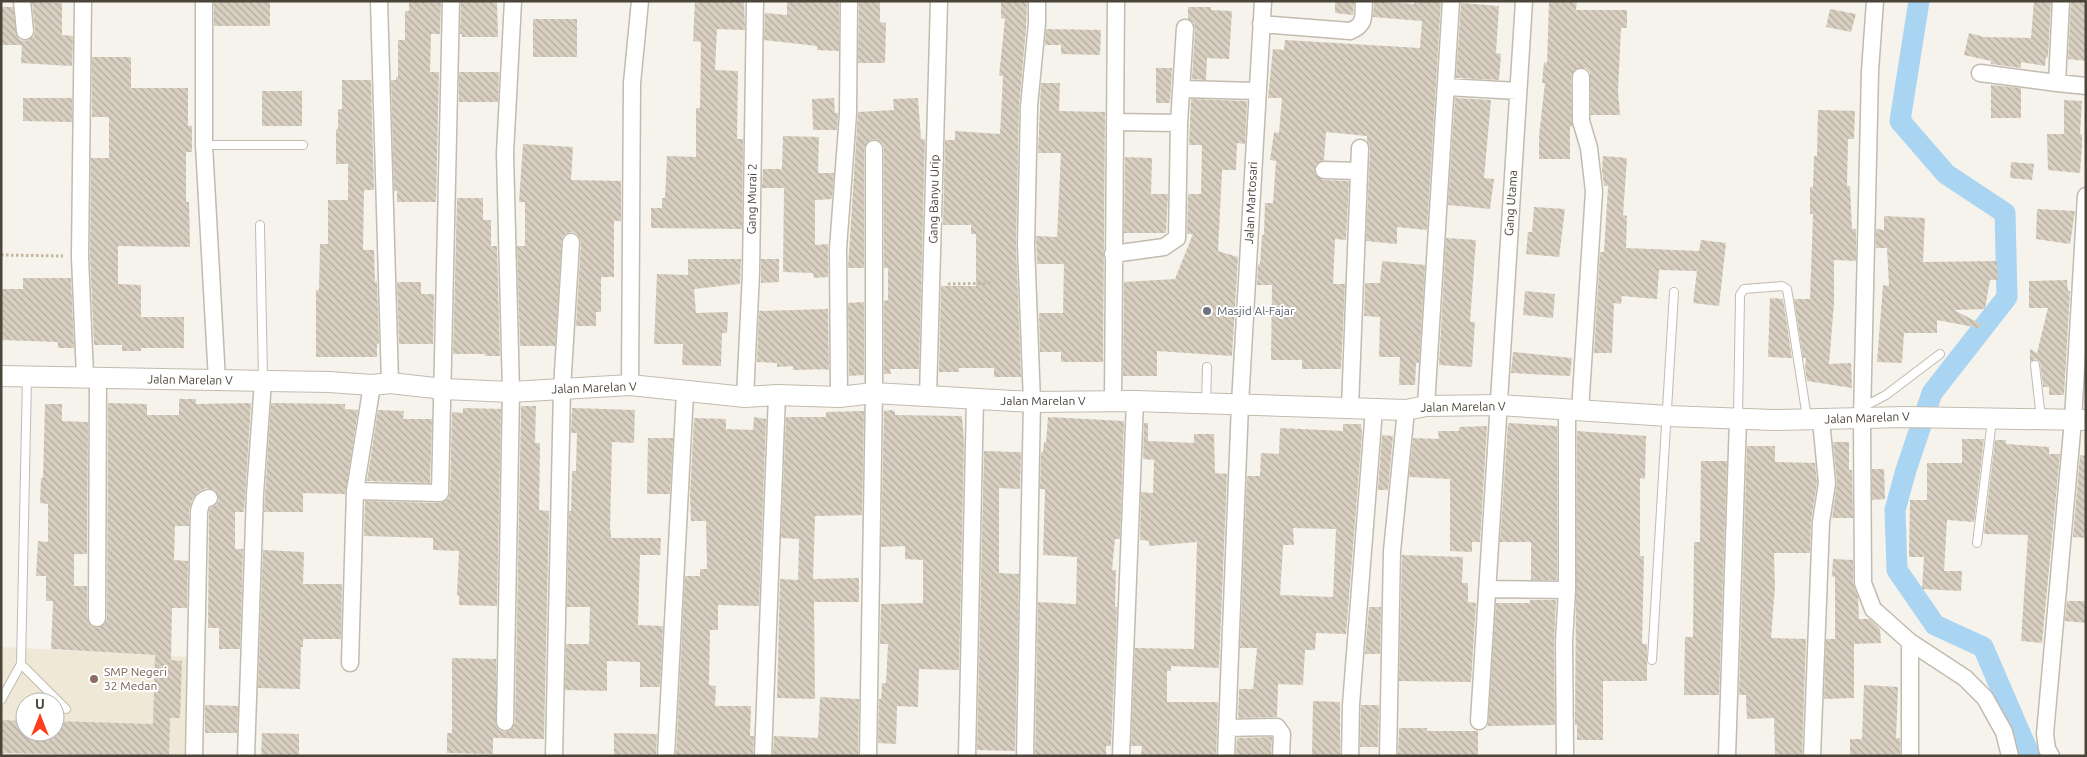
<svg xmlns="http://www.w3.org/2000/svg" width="2087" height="757" font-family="Ubuntu,sans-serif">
<defs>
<pattern id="building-back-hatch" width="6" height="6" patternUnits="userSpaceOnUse" patternTransform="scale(1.25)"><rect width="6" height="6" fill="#d8cfc1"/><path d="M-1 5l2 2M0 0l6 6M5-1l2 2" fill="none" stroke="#b1aa9e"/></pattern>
</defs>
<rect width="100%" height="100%" fill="#f6f3ec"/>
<path fill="#efe8d6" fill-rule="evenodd" d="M1 647 187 657 184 756H1ZM25 702H55V732H25Z"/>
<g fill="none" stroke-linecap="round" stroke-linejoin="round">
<path stroke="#a9d4f2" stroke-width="21" d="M1919 1 1900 121 1946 174 2005 213 2007 297 1932 393 1906 470 1895 510 1897 570 1935 625 1983 647 2030 756"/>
</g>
<path fill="url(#building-back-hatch)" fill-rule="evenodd" d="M214 1H270V26H214Z
M409 1H441L440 34H431L430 72H439L436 202H397V191H394L391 80H396V77H398V40H405V11H409Z
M461 1H497L498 37H462V34H460Z
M695 1H744L745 30 717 29 715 70 738 71 737 139H743L742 229 651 228V208H662V198H665L667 156 696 157V108H700L701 42 693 41Z
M787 1H839V51L817 50V46L764 40 765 13 787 15Z
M859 1H880V22L886 23 885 63H858Z
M1001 1H1027L1026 29 1019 106 1016 245 1021 377H994V368H959V372H939L941 286H976V234H971V225H943L945 140H955V131L1000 134 1003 76H999L1005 19 1001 18Z
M1335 1H1354L1353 15 1335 13Z
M1374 1 1414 4V1H1441L1427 230 1397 227V244L1366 241 1370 148 1367 141V136L1326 132 1324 160 1315 165V174L1323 180 1349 181 1346 240 1335 239 1333 284H1345L1341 369H1302V360H1271L1272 285H1257L1258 264 1260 265 1262 235H1264L1265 203H1273L1276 161 1270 160 1274 132 1279 133 1282 98H1268L1273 49 1284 50 1285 40 1420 48 1422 21 1373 17Z
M1549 1H1577L1576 10H1627V28H1621L1618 91 1620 115H1591L1590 72 1586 68 1576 69 1571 77 1572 127H1570V159H1539V136L1545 83H1542L1544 62 1547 63Z
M2034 1H2051L2048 57H2046L2045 66 2021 62V68L1991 64V61L1964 55 1969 33 1984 37 2031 38Z
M2071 1H2086V61L2068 59Z
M32 2 62 3V35L73 36 72 66 21 63 22 45H1V7H13L17 36 20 40 26 41 34 36 35 30Z
M1461 3 1499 6 1496 53 1501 54 1499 80 1456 78Z
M1188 7H1211V10L1232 11 1229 59 1207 58 1206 80 1192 79 1195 29 1194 23 1188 19Z
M1830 9 1856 14 1851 32 1826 27Z
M533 19H577V57H533Z
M1046 29 1101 30 1100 55 1061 54V45H1045Z
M92 57H131V88H188V126H192V152H186V202H189L190 247 118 246V284L141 285V317H184V348H141V351H122V345H94L90 257 91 158H109V117H92Z
M1156 68H1172L1170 103H1156Z
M459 72H499L498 102H459Z
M342 80H371L374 190H364L363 250H374L375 282H377L379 344H377V357H316V290H319L320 244H328V200H348V164H336V129H338V109H342Z
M1041 83H1060L1059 111 1105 112 1103 362H1061V352H1040L1039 313H1063L1064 264H1037L1036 236 1057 237 1061 153H1038Z
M1991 85 2021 88V118H1991Z
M262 91H302V126H262Z
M23 98H72V122L23 121Z
M834 98 835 113H838L837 130H813L812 99Z
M918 98 921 139H925L919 369H890L891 374H884V301L888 300V268H884V149L882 144 874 139 869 141 864 149V268H848L858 112 894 110 893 99Z
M1455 98 1491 100 1484 178 1494 179 1490 209 1448 205Z
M1191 99 1247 101 1245 144 1237 143 1236 170H1222L1218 251 1238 257 1232 356 1157 351V376H1123L1124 282 1175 279 1193 234H1187L1188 194H1201L1202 145H1189Z
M2064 100 2082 101 2080 134H2082V144L2080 173 2048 170 2047 134H2064Z
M1818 110 1855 111 1854 139H1848L1847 186H1850L1852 229H1856V261L1834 260V303L1829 364 1851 363 1852 388 1807 381 1805 368 1806 358H1803L1794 299H1810L1813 214H1810V187H1813L1814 156H1817Z
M783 136 819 137 818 173H834L832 199 815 200V245L828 244V277L814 278 813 273 783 272 784 188H762L763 169H782Z
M523 144 573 147 571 180 621 181V221H614V277H601V312H596V326H576L581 242 577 234 572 232 567 233 562 237 555 346H520L517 246H525V202H519Z
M1603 156 1627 158 1623 215 1627 216 1626 248 1699 251 1701 240 1726 243 1719 306 1693 303 1697 271 1659 270 1657 299 1622 296 1621 304 1614 303 1612 353H1594L1600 252H1604L1608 186H1604L1602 170Z
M1125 157 1152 158 1151 194H1168L1166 233H1124Z
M2011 162 2034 164 2032 180 2010 178Z
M457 198H483V220H491V246H497L500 356H485V354H453Z
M1534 207 1565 209 1559 257 1526 254 1528 232H1532Z
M2037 209 2075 211 2070 244 2036 239Z
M1884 216 1925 218 1923 262 1997 261 1998 280H1990L1985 309 1954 310 1981 324 1979 328 1937 320V333H1904L1902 363 1877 362 1883 285 1889 286 1887 248H1876V229L1884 230Z
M1446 238 1476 240 1470 322H1475L1472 367 1439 365Z
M688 259H741L740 284 694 289 696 313 728 312 727 333H722L721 366 682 365 683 344H654L657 274 688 275Z
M761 259H779V282L761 283Z
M1382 261 1425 265 1419 363H1416L1415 385H1399L1400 357H1379L1380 317 1364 316 1365 283H1380Z
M23 278H71L74 348H58V342L1 340V289H23Z
M2067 280 2068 291H2070L2064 395H2049V387H2043L2040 362 2035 359 2030 363V349L2037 353 2048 308H2029V281Z
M397 282H421V294H434L433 344H399Z
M1525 291 1555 294 1553 318 1523 315Z
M1770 298 1783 299 1792 358 1768 357Z
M864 302V375L849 376 848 303Z
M828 309 829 375V369L793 370V366L777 367V363L757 362 759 311Z
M1513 352 1572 358 1570 376 1511 373Z
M179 399H196V404L251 403 244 512H235V549H243L240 649H219V628H208L209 512 210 508 216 505 219 500 215 490 206 488 198 492 192 500 189 511V526H175L174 560 188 561 187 608H172L171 660 182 661 180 718H170L169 756 1 753V720L25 721V732H55V721L153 724 155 655 51 649 53 601H46V576H36L38 541 48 542V504L40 503 41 478H43L45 404H62V421L88 422 87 554H74V586H87V618L92 626 97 628 105 623 107 618 108 403 147 404V415H179Z
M271 403 345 404V409L358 410 345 494 303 493V512H264Z
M521 406H536L535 443H540L539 510 549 511 544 739 493 738V754L447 753V733H452V658L496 659V726L500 731 505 732 510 730 515 723Z
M463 408 501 409 497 606 459 605V596L457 595 459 551 433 550V538L364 536 365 501 440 503 448 499 450 493 452 412 463 413Z
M572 408 635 410 634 443 612 442 610 530H611V538H661L660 555H640L638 625 663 626 660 687H640V662L607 661V691L565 690 566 644H589L590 607H567L569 511H571L572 471H576L577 433H571Z
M378 410 404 411 403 419H432L430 483 367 481Z
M892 410 895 412V415L962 416 964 442 959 670 919 669 918 707 897 706 896 744 878 743 879 699H881L882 683H886L888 644H880L881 604 923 603V560L905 559V546L881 547 884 411Z
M864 411 862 515 815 516 813 579 859 578V602H814L815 699 777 698 780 579 798 580 799 539 781 538 786 417H826V412Z
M754 417 766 419 759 606 718 605V630H710L709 685 716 686 715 706H751L750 736H754L753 756H676L685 576H700V569H707L706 521H691L690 495 694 418 726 419V429L753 430Z
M1048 417 1124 421 1120 539H1115L1112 570H1116L1115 607H1117L1111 746H1106V756H1035L1038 602 1076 604 1077 557 1043 555 1045 489H1040L1041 452H1043L1044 442H1046Z
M1144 423H1148V441L1194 443V434H1214L1215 473 1227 474 1219 668 1171 666V671H1167V702H1218L1216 756H1141L1142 746H1131L1135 648 1194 649 1197 542 1149 546V541L1140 540 1141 492 1153 493 1154 460 1143 459Z
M1508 423 1557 426V580H1531V542H1500Z
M1343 424H1361L1362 434 1346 634 1316 633 1315 650H1305L1303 685 1278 684 1277 717 1238 718 1239 689H1253L1257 648H1240L1247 476H1260L1261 453 1279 454 1280 428 1343 431ZM1293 528 1336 529 1333 597 1280 595 1283 545H1294Z
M1487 426 1480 542H1472V552L1450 551V479L1409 477 1413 438 1439 439 1438 431H1459V427Z
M1577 431 1646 436 1645 479 1640 478V556H1644L1642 644H1647V681H1603V740H1577V725H1575Z
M1382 435 1393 436 1388 490H1378Z
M648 438H673L670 494H647Z
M1962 439H1984L1974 522 1947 520 1944 571H1962L1961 591 1922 589 1924 557H1909L1910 500H1927V463H1962Z
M1995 440H2006V444L2049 447V454H2060L2042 643 2021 641 2028 535 1984 534Z
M1833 442H1849V470H1852L1853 518H1832L1837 482Z
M1747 446H1775V462L1815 463 1817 483 1811 521 1810 553H1774L1775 587 1771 638 1806 639 1802 756H1775L1774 718 1747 719 1746 695H1739Z
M984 451 1021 452 1020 489 999 488V573L1019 574 1015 751 977 750Z
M2080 455 2086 456V538L2073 537Z
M1701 461H1727L1719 695H1684L1685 637H1693L1694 542H1700Z
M1872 469H1884L1885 499 1872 500Z
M263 550 304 552 303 584H342L341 639H303V647H301L300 689 258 688Z
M1402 555 1463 557 1462 583H1468V602L1476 603 1471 682 1399 681Z
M1833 559 1853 560V583L1858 597 1859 619H1870L1880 629 1881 643 1854 644V698L1824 699 1826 639H1835V577L1832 576Z
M1530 600H1556L1554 641 1555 725 1488 726 1496 603H1530Z
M2067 601H2086V623L2065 621Z
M1369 607H1381L1380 654H1365Z
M1864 685 1898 687 1896 738H1900V756H1850V739H1862Z
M820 697 859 699 858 756H773L774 736 818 738Z
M1313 701 1340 702V756H1312Z
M205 705 238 706 237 733H205Z
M1361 705H1379L1378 747H1360Z
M1399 728H1427V731H1478V756H1398Z
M262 733 299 734V756H261Z
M614 733 657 734 656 756H614Z
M1272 737 1271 756H1236L1237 738Z"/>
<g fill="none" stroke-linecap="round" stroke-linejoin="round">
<g stroke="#c2bbae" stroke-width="10">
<path id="service" d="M204 145H303
M260 225 263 379
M2035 365 2041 419
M27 378 21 664 66 709
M1206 403 1207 367
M1863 407 1886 395 1940 354
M1738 417 1740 295 1744 289 1782 286 1787 289 1789 301 1807 418
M1977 543 1992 420
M1652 660 1674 292
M1 700 21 664"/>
</g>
<g stroke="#c2bbae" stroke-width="19">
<path id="minor" d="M22 1 25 31
M83 1 80 257 85 376
M204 1V145L217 380
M379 1 390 383
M1875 1 1870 71 1862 418 1863 583 1873 609 1910 642 1965 678 1985 698 2004 732 2010 756
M1261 24 1350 31C1366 25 1363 16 1364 1
M1980 73 2057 83 2061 1
M2057 83 2086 86
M1446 87 1518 91
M1182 89 1257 91
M1115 122 1179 123
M1324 170 1359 171
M1113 254 1164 247 1177 238 1179 123 1185 28
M630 385 632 83 640 1
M928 396 939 1
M745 397 751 273 755 1
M839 397 838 249 848 114 849 1
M1113 401 1116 1
M1426 406 1451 1
M1350 408 1360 148
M1580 411 1594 191 1589 148 1581 121V77
M355 491 440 493 451 1
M1487 589 1567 590
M97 618 98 378
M350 663 355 491 372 385
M1479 721 1524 1
M505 722 511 392 505 153 513 1
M1227 728 1277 727 1282 734 1281 756
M194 756 199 511C201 504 201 500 209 498
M246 756 255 494 263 381
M554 756 562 389 571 242
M666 756 685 392
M763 756 777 395
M868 756 874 393V149
M967 756 975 400
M1025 756 1032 402 1026 245 1029 106 1037 23V1
M1121 756 1135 401
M1226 756 1240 404 1263 1
M1350 756 1351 705 1374 409
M1388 756 1392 551 1406 410
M1565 756 1564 641 1567 590V410
M1727 756 1738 419
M1812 756 1821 522 1827 483 1821 420
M1910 756V642
M2051 756 2047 749 2045 734 2073 420 2086 196"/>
</g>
<g stroke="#c2bbae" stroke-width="22">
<path id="tertiary" d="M1 376 329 382 372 385 390 383 444 389 511 392 630 385 745 397 777 395 839 397 874 393 1032 402 1135 401 1406 410 1426 406 1499 405 1668 416 1774 420 1905 417 2086 420"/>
</g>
<path stroke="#c4b79f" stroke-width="3" stroke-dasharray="2.5 2.5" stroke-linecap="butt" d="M1 255 63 256
M948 284 993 283"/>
<use href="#service" stroke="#fff" stroke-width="8"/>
<use href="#minor" stroke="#fff" stroke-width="16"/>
<use href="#tertiary" stroke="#fff" stroke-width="20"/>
</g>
<circle fill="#6b7280" stroke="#fff" stroke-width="2" cx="1207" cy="311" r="5"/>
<circle fill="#8d6e63" stroke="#fff" stroke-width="2" cx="94" cy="679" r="5"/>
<g text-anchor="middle" stroke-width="4" stroke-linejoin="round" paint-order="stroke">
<g font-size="12" fill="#4b4439" stroke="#fff">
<text transform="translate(752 199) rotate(-89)" y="4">Gang Murai 2</text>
<text transform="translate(934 199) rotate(-89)" y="4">Gang Banyu Urip</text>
<text transform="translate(1251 203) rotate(-87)" y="4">Jalan Martosari</text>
<text transform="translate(1511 203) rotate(-86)" y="4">Gang Utama</text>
<text transform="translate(190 380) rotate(1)" y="4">Jalan Marelan V</text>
<text transform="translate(594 388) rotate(-2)" y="4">Jalan Marelan V</text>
<text x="1043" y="405">Jalan Marelan V</text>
<text transform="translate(1463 407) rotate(-1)" y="4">Jalan Marelan V</text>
<text transform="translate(1867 418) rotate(-2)" y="4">Jalan Marelan V</text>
</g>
<g font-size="12" fill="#5b616d" stroke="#fff" text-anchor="start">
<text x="1217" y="315">Masjid Al-Fajar</text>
</g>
<g font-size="12" fill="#785e54" stroke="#fff" text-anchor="start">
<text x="104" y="676">SMP Negeri<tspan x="104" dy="14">32 Medan</tspan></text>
</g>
</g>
<rect width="2087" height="757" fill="none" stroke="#4b4439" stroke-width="5"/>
<g transform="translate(40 717)"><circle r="24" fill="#ffffff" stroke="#b7b4b0"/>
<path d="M0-4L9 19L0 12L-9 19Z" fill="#fc3f1d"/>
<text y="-8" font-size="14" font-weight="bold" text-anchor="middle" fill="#4b4439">U</text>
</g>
</svg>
